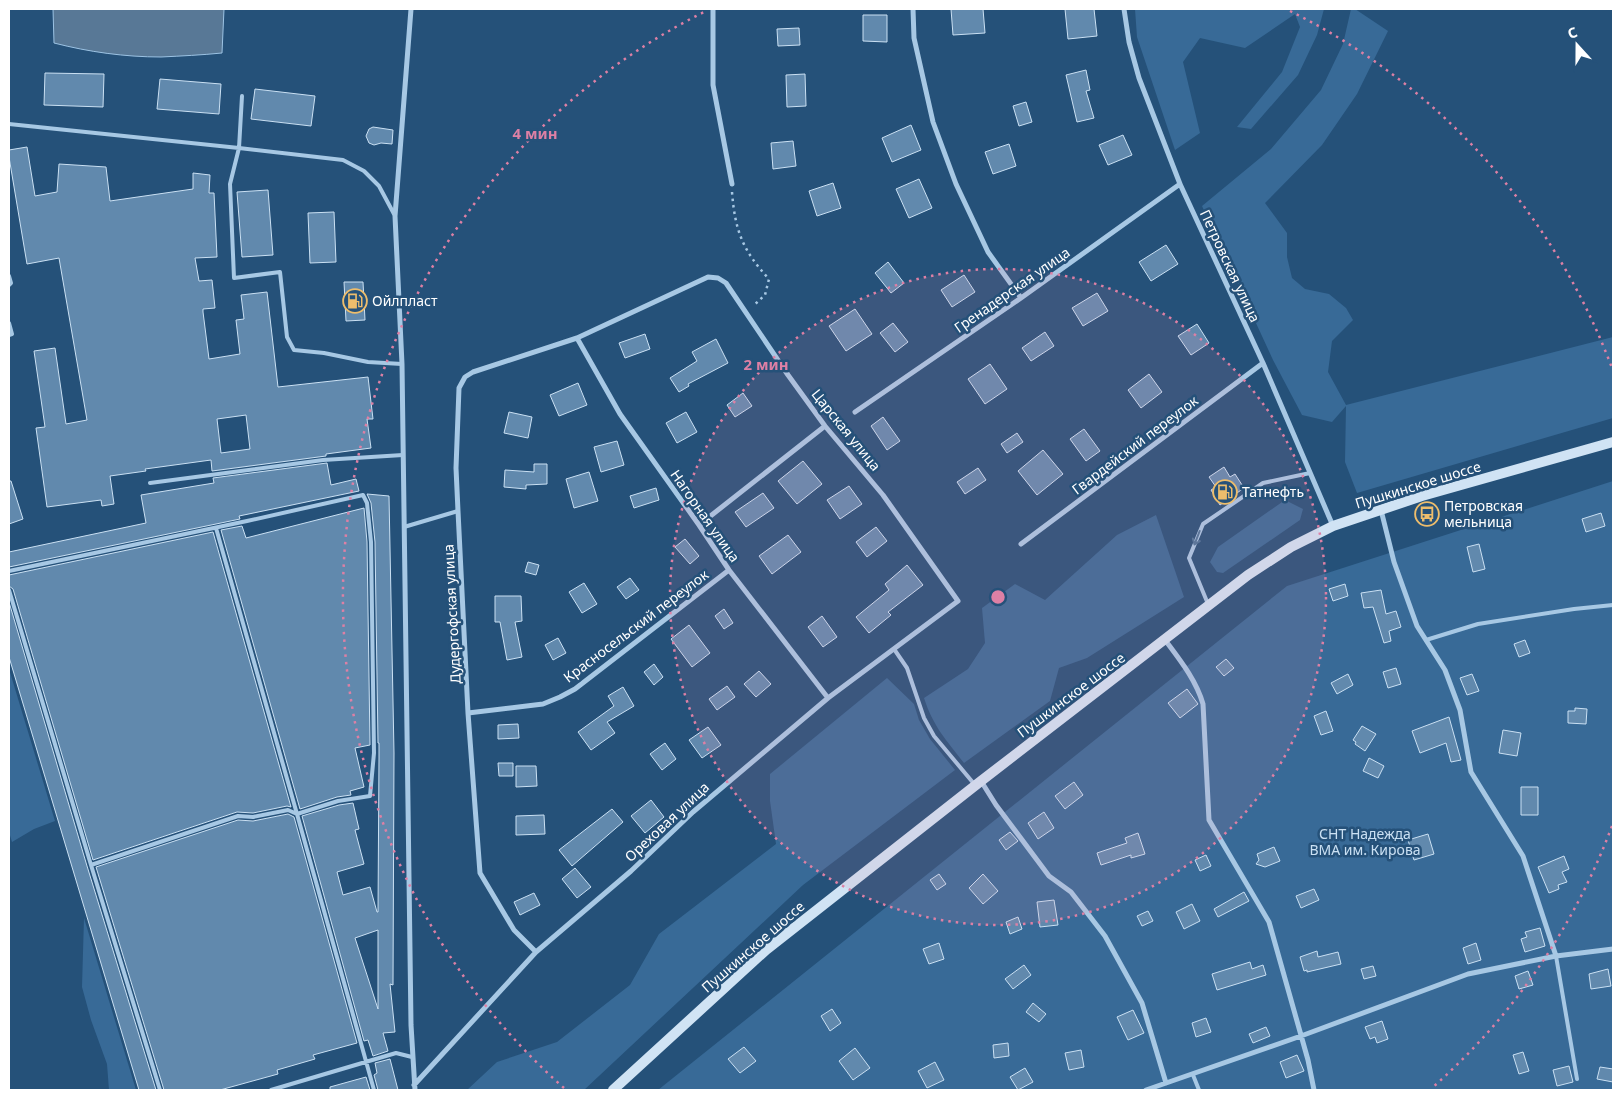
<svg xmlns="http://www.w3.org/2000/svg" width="1622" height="1099" font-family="'Noto Sans',sans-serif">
<rect width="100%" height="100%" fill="#255179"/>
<path fill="#386a97" d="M1135 9H1324L1317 35 1298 75 1251 129 1237 127 1282 72 1300 27 1295 14 1245 48 1200 38 1183 62 1200 133 1175 150 1137 37Z
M1351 9H1355L1388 31 1357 94 1322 145 1265 203 1287 233V257L1292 278 1305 289 1329 294 1346 308 1353 320 1332 341 1328 372 1346 405 1613 337V418L1357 493 1345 462 1346 406 1332 422 1302 415 1273 360 1202 206 1271 149 1321 90 1343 44Z
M1613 481V1090H658L1287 586Z
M1285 500 1303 509 1300 520 1223 573 1217 572 1210 562 1218 547Z
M1156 515 1184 597 1087 658 1059 668 1050 701 964 763C946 740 933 726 924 698L968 669 985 643 982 608 1015 584 1045 600 1117 535Z
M9 669 55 821 34 829 12 842 9 832Z
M887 678 914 704 919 720 930 739 955 770 803 885 584 1090H467L497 1062 557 1042 630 985 659 934 776 844 770 801V774Z
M84 918 136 1090H109L107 1064 91 1020 82 987Z"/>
<path fill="#587896" stroke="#9cc3e4" d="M53 9H224L222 53C202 55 181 56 161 57 125 57 89 52 54 43Z"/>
<path fill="#6189ad" stroke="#cae0f3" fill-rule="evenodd" d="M951 9H983L985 33 953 35Z
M1065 9H1094L1097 36 1068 39Z
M863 15H887V42L863 41Z
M799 28 800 45 778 46 777 29Z
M1086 70 1090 90 1086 91 1094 118 1077 122 1066 75Z
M45 73 104 74 103 107 44 105Z
M805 74 806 106 787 107 786 75Z
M160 79 221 84 219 114 157 109Z
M255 89 315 96 311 126 251 119Z
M1026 102 1032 122 1019 126 1013 106Z
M911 125 921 150 892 162 882 138Z
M373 127 393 130 392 144 381 143 374 145 369 143 366 136 369 129Z
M1123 135 1132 155 1108 165 1099 145Z
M793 141 796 166 773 169 771 143Z
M1009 144 1016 166 993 174 985 152Z
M27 147 35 196 57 192 59 164 106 167 110 201 193 189V173L210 175 209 193H214L217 257 195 258 199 281 212 280 215 308 203 309V312L209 359 240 354 236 320 244 319 241 295 267 292 278 387 368 377 373 419H367L371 448 326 454V456L212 471 211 460 145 469 146 471 110 476 114 504 102 506 101 500 47 507 36 428 45 427 34 351 55 348 66 424 87 420 59 258 27 264 9 157V150ZM246 415 250 449 221 453 217 419Z
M919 179 932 208 909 218 896 189Z
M833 183 841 208 817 216 809 191Z
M268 190 273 255 242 257 237 192Z
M334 212 336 262 310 263 308 213Z
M1166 245 1178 264 1151 281 1139 262Z
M888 262 904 283 891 293 875 273Z
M964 275 975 292 952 307 941 290Z
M344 282H363L365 320 346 321Z
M1097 293 1108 311 1083 326 1072 308Z
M855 309 872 334 846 351 829 326Z
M893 323 908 342 895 352 880 333Z
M1197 324 1209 343 1191 355 1178 336Z
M1045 332 1054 346 1031 361 1022 348Z
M645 334 650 349 625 358 619 343Z
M716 339 728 363 688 384 689 386 679 392 670 378 697 361 692 352Z
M990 364 1007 389 985 404 968 379Z
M1149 374 1162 392 1141 408 1128 390Z
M578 383 587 405 559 416 550 395Z
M743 393 752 406 735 417 727 405Z
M509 412 532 417 528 438 504 433Z
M686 412 697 432 677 443 666 423Z
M883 417 900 441 887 450 871 426Z
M1084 429 1100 451 1086 461 1070 439Z
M1017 433 1023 442 1007 453 1001 444Z
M617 441 624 465 601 472 594 447Z
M1043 450 1063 474 1037 495 1018 471Z
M803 461 822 484 797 504 778 481Z
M327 463 331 485 356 479 359 491 239 516 240 519 9 567V552L146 523 141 495 214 483 213 478Z
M534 464H547V484L526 485V489L504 487 505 470 534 472Z
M1224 467 1230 477 1235 474 1244 488 1220 505 1211 490 1216 487 1209 477Z
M978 468 986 480 965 494 957 482Z
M589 472 598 501 574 508 566 479Z
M9 481H11L23 519 9 524Z
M849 486 862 504 840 519 827 500Z
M656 488 659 500 634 508 630 496Z
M763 493 774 508 746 527 735 512Z
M367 494 389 496 394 753 393 985 390 984 395 1032 383 1033 388 1051 373 1056 368 1040 364 1041 302 816 339 805 353 803 359 829 355 830 364 864 337 872 343 895 370 887 377 912H378L379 758V743H378L375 542 371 503ZM378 930V1009L355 938Z
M364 508 367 542 370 745 355 748 364 787 350 791 351 795 337 797 300 809 221 530 242 526 246 538Z
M1601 513 1605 526 1586 532 1582 519Z
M876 527 887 541 867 557 856 542Z
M213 532 291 807 287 806 253 813 237 812 93 860 13 589 9 586V575Z
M788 535 801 552 772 574 759 556Z
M685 539 699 556 690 564 675 547Z
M1479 544 1485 569 1473 572 1467 547Z
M528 562 539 565 536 575 525 572Z
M907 565 923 585 888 612 891 615 869 633 856 617 889 590 885 584Z
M630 578 639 590 626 599 617 587Z
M584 583 597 604 582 613 569 592Z
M1345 584 1348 596 1333 601 1329 589Z
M1381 590 1386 614 1396 611 1401 627 1389 631 1391 641 1384 643 1373 607 1364 608 1361 593Z
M495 596H521L522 621 515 622 522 657 507 660 500 622H495Z
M9 602 87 866 156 1090H139L9 657Z
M724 609 733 623 724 629 715 616Z
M822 616 837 637 823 647 808 627Z
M689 625 710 653 692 667 671 639Z
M558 638 566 653 553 660 545 645Z
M1525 640 1530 653 1519 657 1514 644Z
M1226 659 1234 668 1224 676 1216 667Z
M654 664 663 677 654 685 644 672Z
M1396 668 1401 684 1388 688 1383 672Z
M759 671 771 684 756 697 744 684Z
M1348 674 1353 685 1337 694 1331 683Z
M1472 674 1479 691 1467 695 1460 678Z
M727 686 735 697 717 710 709 699Z
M623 687 634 706 607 722 615 733 591 750 578 732 614 706 608 696Z
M1187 689 1198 704 1180 718 1168 703Z
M1575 708 1587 709 1586 724 1568 723V711H1575Z
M1326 711 1333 731 1321 735 1314 716Z
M1449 717 1461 760 1451 762 1446 743 1420 753 1412 731Z
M518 724 519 738 498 739V725Z
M1362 726 1376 734 1365 751 1355 744 1356 742 1353 740Z
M708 727 721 745 702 758 689 740Z
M1503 730 1521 733 1517 756 1499 753Z
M665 743 676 759 662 770 650 754Z
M1369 758 1384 766 1378 778 1363 771Z
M498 763H513V776H499Z
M516 766H536L537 786 516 787Z
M1074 782 1083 795 1065 809 1055 796Z
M1521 787H1538V815H1521Z
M651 800 664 817 645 833 631 816Z
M612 809 623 822 572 866 559 850Z
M1044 812 1054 828 1038 839 1028 823Z
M288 814 294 817 357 1043 313 1055 315 1059 277 1070 278 1074 220 1090H164L96 867 238 820 253 821Z
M544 815 545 834 516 835V816Z
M1010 832 1018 841 1006 850 999 840Z
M1138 833 1145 854 1131 858V855L1101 865 1097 853 1127 843 1125 838Z
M1428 834 1434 854 1414 860 1408 840Z
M1274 847 1280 861 1265 867 1256 864 1259 860 1257 854Z
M1206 855 1211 866 1200 871 1195 860Z
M1564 856 1569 869 1562 872 1567 882 1558 885 1559 889 1549 893 1538 867Z
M575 868 591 887 577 898 562 879Z
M939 874 946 884 937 890 930 880Z
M983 874 998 891 983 904 969 888Z
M1314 889 1319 900 1301 908 1296 896Z
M1244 892 1249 901 1218 917 1214 909Z
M534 893 540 905 520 915 514 902Z
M1054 900 1058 925 1040 927 1037 902Z
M1192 904 1200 921 1184 929 1176 912Z
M1148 911 1153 921 1142 926 1137 916Z
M1018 917 1022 929 1010 934 1006 922Z
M1540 928 1545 946 1525 952 1521 939 1527 937 1525 932Z
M939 943 944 959 929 964 923 949Z
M1476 943 1481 960 1468 964 1463 948Z
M1317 951 1318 957 1338 952 1341 964 1307 972V970L1304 971 1300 957Z
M1250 962 1252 969 1263 965 1266 975 1217 990 1212 974Z
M1024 965 1031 975 1013 989 1005 979Z
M1373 966 1376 976 1364 979 1361 969Z
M1608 969 1611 986 1591 989 1589 974Z
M1528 971 1533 985 1519 989 1515 976Z
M1033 1003 1046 1014 1039 1022 1026 1012Z
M832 1009 841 1023 830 1031 821 1016Z
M1133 1010 1144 1033 1128 1040 1117 1017Z
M1206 1018 1211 1032 1196 1037 1192 1023Z
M1382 1021 1388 1039 1377 1043 1375 1037 1370 1039 1365 1027Z
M1266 1027 1270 1036 1253 1043 1249 1034Z
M1008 1043 1009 1056 994 1058 993 1045Z
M744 1047 756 1061 740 1073 728 1059Z
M855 1048 870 1068 853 1080 839 1061Z
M1081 1050 1084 1067 1069 1070 1065 1053Z
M1523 1052 1529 1071 1519 1074 1513 1055Z
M1297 1055 1304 1071 1286 1078 1280 1062Z
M390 1059 398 1090H378L374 1075 377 1073 375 1063Z
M935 1062 944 1080 927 1088 918 1071Z
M1569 1066 1573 1082 1557 1086 1553 1070Z
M1600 1067 1613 1069V1082L1597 1079Z
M1025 1068 1033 1082 1018 1090 1010 1077Z
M366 1077 370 1090H330V1087Z"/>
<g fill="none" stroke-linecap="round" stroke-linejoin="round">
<path stroke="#a7c8e4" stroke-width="2.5" stroke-dasharray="2.5 4" stroke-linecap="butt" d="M732 192C735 231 743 251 769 279L765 295 753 306"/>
<path stroke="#a7c8e4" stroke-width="4" d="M242 96 239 148 230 184 234 278 280 272 287 337 294 350 324 353 368 362 402 364
M9 124 239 148 343 160 364 171 379 186 394 214
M9 276 11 283 9 285
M9 323 12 334 9 335
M150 483 323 460 403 455
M404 527 458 511
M9 571 247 521 363 495 367 503 371 542 374 753 370 796 338 801 297 814 216 528
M9 590 91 865
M1208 604 1189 558 1203 524 1263 483 1310 473
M1426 640 1478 624 1574 609 1613 605
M894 649 907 668 924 718 934 736 975 785
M1556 956 1577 1079
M1193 1075 1199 1090
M160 1090 91 865 238 816 253 817 288 810 297 814 374 1090
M271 1090 396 1053 412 1057"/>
<path stroke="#a7c8e4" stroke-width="5" d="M411 9 395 216 402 364 411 1025 415 1090
M713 9V85L732 184
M913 9 914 38 933 122 956 184 988 252 1021 298
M1124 9 1129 42 1139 78 1180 184 1263 363 1333 526
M577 338 620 414 699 525 729 570 828 698
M855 412 1021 298 1180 184
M1381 510 1394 562 1417 626 1445 670 1460 710 1471 772 1523 856 1556 956
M699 525 825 426
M1021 544 1263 363
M1165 640C1180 660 1196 680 1203 704L1209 820 1269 922 1308 1060 1314 1090
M468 713 543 704 560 697 575 689 729 570
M981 781 996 805 1049 876 1071 892 1105 936 1142 1003 1166 1083
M414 1085 536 952 631 871 693 812 828 698 958 601 883 495 825 426 788 375 726 283 718 278 708 277 577 338 473 372 465 377 459 388 456 468 458 511 468 713 480 873 514 930 536 952
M1146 1090 1301 1036 1468 974 1556 956 1613 949"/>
<path stroke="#d0e3f4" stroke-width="10" d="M613 1090 766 950 981 781 1248 575 1291 547 1333 526 1422 496 1613 442"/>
</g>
<defs><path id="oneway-shaft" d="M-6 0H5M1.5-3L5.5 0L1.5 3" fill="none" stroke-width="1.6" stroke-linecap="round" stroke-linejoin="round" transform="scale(1.25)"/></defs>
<use stroke="#4c7599" href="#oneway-shaft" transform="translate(1197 538) rotate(111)"/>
<circle cx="998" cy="597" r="328" fill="#dd80a5" fill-opacity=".12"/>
<g fill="none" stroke="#dd80a5" stroke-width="2.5" stroke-dasharray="2.5 5">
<circle cx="998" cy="597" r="328"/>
<path d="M1612 826A655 655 0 0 1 1432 1088M564 1088A655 655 0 0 1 706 11M1290 11A655 655 0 0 1 1612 368"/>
</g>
<defs>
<g id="fuel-ring" transform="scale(1.25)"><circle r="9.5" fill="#255179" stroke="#edbd6c" stroke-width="1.5"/><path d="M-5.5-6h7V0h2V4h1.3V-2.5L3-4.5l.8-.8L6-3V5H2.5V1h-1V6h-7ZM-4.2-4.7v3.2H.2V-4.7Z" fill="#edbd6c"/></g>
<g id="bus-ring" transform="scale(1.25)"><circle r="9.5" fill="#255179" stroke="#edbd6c" stroke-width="1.5"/><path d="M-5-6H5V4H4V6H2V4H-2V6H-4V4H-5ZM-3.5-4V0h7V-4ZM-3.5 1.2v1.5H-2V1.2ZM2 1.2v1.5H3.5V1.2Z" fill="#edbd6c"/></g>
</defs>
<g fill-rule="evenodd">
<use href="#fuel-ring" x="355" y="301"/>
<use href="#fuel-ring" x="1225" y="492"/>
<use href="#bus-ring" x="1427" y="514"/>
</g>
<g text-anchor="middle" stroke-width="5" stroke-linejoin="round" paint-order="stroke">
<g font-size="14" fill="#fff" stroke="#255179">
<text transform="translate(1230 266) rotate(65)" y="5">Петровская улица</text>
<text transform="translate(1012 290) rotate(-35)" y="5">Гренадерская улица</text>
<text transform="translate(846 430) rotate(51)" y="5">Царская улица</text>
<text transform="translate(1135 445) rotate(-37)" y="5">Гвардейский переулок</text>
<text transform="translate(1418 485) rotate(-17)" y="5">Пушкинское шоссе</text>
<text transform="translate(705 516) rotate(55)" y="5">Нагорная улица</text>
<text transform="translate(452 614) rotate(-93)" y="5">Дудергофская улица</text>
<text transform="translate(636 626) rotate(-37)" y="5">Красносельский переулок</text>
<text transform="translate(1071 695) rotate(-37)" y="5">Пушкинское шоссе</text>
<text transform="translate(667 822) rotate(-43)" y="5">Ореховая улица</text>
<text transform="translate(753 947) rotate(-41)" y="5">Пушкинское шоссе</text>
</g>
<g font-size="14" fill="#fff" stroke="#255179" text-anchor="start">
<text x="372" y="306">Ойлпласт</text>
<text x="1242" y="497">Татнефть</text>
<text x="1444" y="511">Петровская<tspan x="1444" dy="16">мельница</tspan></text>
</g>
<g font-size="14" fill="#cae0f3" stroke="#255179">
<text x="1365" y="839">СНТ Надежда<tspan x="1365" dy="16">ВМА им. Кирова</tspan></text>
</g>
</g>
<circle cx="998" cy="597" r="8" fill="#dd80a5" stroke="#255179" stroke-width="2.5"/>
<g font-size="15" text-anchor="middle" font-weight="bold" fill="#dd80a5" stroke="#255179" stroke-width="5" stroke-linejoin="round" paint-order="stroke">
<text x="535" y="139">4 мин</text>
<text x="766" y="370">2 мин</text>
</g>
<rect width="1622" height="1099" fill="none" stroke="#ffffff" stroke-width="20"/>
<g transform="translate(1577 45) rotate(339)" stroke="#255179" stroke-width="4" paint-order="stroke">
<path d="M0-4L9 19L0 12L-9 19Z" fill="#ffffff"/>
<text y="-8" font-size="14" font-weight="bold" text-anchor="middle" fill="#ffffff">С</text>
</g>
</svg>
